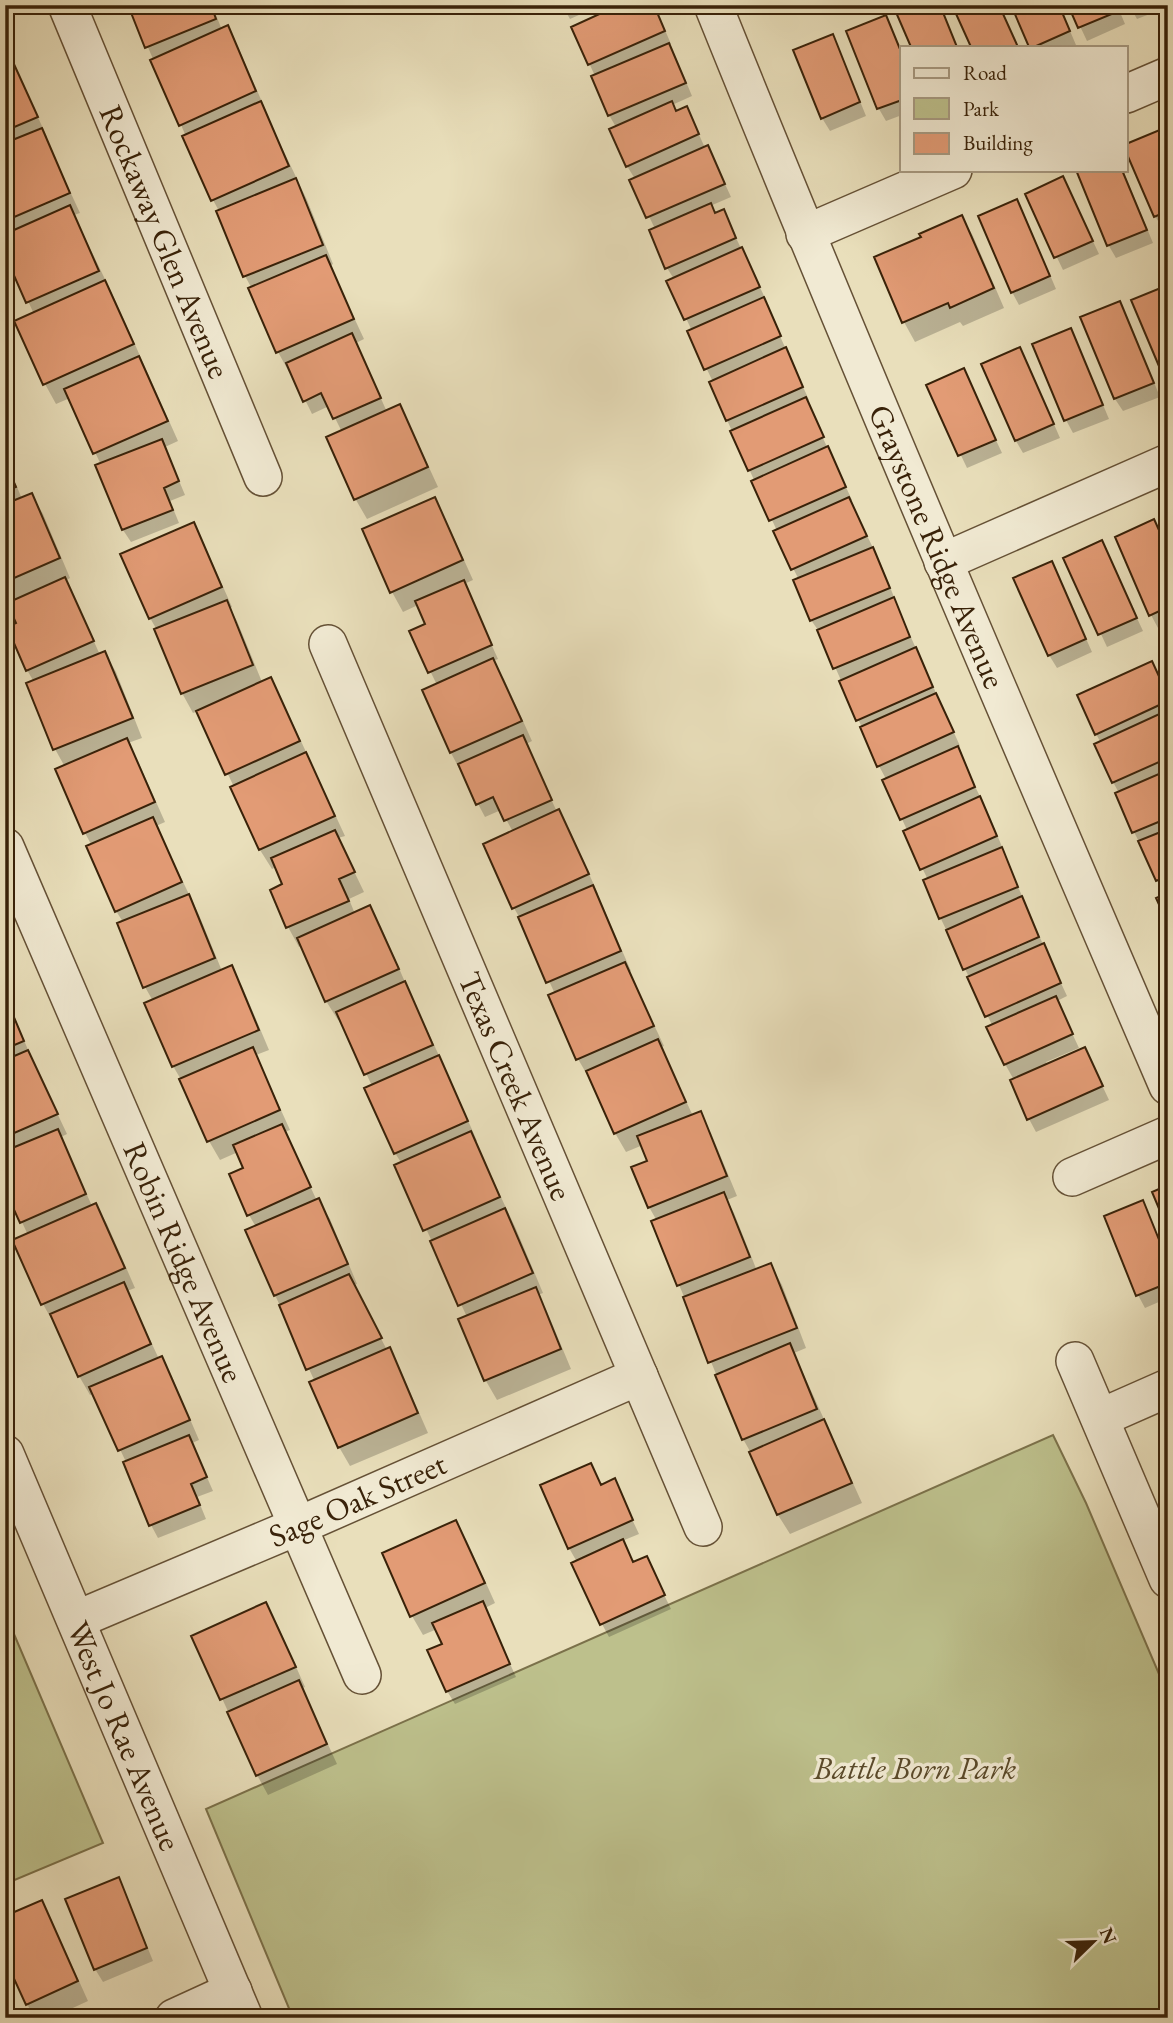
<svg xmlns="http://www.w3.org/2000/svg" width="1173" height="2023" font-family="'EB Garamond',serif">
<rect width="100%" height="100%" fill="#e9dfbb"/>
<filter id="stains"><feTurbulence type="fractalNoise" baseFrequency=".00286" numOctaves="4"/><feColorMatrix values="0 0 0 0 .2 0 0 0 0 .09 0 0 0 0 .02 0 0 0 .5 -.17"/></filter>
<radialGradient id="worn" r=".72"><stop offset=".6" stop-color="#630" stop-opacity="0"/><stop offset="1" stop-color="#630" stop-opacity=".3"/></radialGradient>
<path fill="#bdc08c" stroke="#7b714a" stroke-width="2" d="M1053 1435 1086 1503 1168 1695V2018H293L206 1809Z
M5 1613 103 1843 5 1884Z"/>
<path fill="#0003" d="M130 5H212L222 30 227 27 238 47 266 111 265 112 307 200 333 264 330 266 364 339 356 343 387 412 399 406 410 426 438 487 367 519 356 500 329 438 342 432 329 406 312 414 291 371 289 372 278 352 252 289 245 276 219 211 213 200Z
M562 5H601L570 19Z
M1013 5H1059L1076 45 1070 47H1031Z
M1070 5H1117L1125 24 1087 41Z
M1168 5V7L1137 19 1129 5Z
M655 7 671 44 668 45 676 58 692 96 672 105 677 113 693 121 705 148 714 160 731 197 710 206 715 215 723 211 766 300 764 301 809 400 806 402 852 500 850 501 880 562 896 602H895L960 746 956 747 987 811 1003 849 1001 850 1024 900 1023 901 1067 996 1057 1001 1079 1048 1046 1062 1048 1065 1085 1049 1109 1100 1036 1132 1029 1119 1014 1080 1005 1064 993 1027 941 919 925 881 928 880 905 832 907 830 884 780 886 779 879 766 820 633 811 620 799 580 775 532 777 531 727 420 713 382 689 332 692 331 669 282 674 279 667 268 655 229 632 180 635 179 627 166 616 127 609 115 595 76 573 28Z
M885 17 902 53V115L886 121 879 109 848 32Z
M832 36 839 49 866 116 830 131 822 118Z
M5 41 14 60 12 61 47 137H45L80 213 74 215 116 302 178 441 165 447 185 495 170 501 179 523 131 542 123 530 98 466 101 465 70 398 56 404 45 384 17 322 34 314 5 251Z
M1161 131 1168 143V227L1163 229 1155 216 1126 148Z
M1078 170H1123L1153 243 1116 258 1109 246Z
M1063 178 1099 254 1063 270 1027 195Z
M1016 201 1024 214 1056 289 1019 305 1012 292Z
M962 217 973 236 1004 308 963 326 960 322 915 342 904 322 876 258 923 238Z
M1119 303 1127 316 1160 397 1123 411 1115 399 1083 317Z
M1070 330 1077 343 1109 419 1073 433 1066 420 1034 345Z
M1020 349 1027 362 1060 438 1023 453 1016 441 984 365Z
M963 370 1002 453 967 468 928 386Z
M5 410 10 422 5 424Z
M5 458 22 499 32 495 43 514 70 578 65 581 75 599 100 655 105 653 116 672 142 738 128 743 137 759 165 822 156 826 199 915 222 971 231 967 242 986 269 1050 256 1055 290 1130 285 1132 317 1201 318 1200 330 1219 357 1284 353 1285 387 1350 389 1349 400 1369 428 1433 350 1466 339 1447 315 1382 275 1295 256 1227 249 1215 245 1169 238 1152 220 1160 209 1141 183 1083 173 1066 146 1003 153 1001 145 987 123 922 116 911 92 846 85 833 65 767 55 749 34 682 27 670 18 624 9 604 5 606Z
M434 499 445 518 473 580 464 584 498 659 493 661 504 679 532 741 526 744 557 812 559 811 570 831 598 894 596 895 603 907 631 971 629 972 664 1046 661 1047 693 1116 700 1114 711 1133 737 1196 727 1200 734 1213 757 1271 771 1265 782 1285 806 1348 794 1353 862 1503 790 1534 778 1515 751 1453 743 1439 653 1222 657 1221 649 1207V1162L643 1145 626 1152 615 1133 591 1078H589L578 1059 555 994 523 924 514 908 513 832 501 810 485 817 451 753 424 691 437 685 411 632 427 625 418 605 403 612 392 592Z
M1154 521 1168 550V623L1158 628 1151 615Z
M193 524 204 544 232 607 230 608 237 621 262 682 270 679 281 698 345 836 338 838 364 892 349 899 355 914 370 907 381 927 408 989 449 1077 477 1141 475 1142 516 1229 543 1293 538 1295 546 1309 571 1369 497 1400 486 1381 461 1320 467 1317 397 1166 402 1164 395 1153 372 1086 341 1019 338 1020 326 1001 302 945 299 947 288 927 284 885 276 867 272 869 260 850 232 787H234L198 711 193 713 182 693 157 630 150 618Z
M1102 543 1143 631 1107 647 1066 559Z
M1058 576 1092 652 1057 668 1049 655Z
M1168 696V919L1166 895 1134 832 1118 794 1119 793 1113 782 1101 743 1096 734Z
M5 994 33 1062 67 1134 61 1137 92 1206 96 1205 107 1224 135 1288 127 1291 159 1359 161 1358 172 1377 199 1440 192 1443 213 1491 197 1497 206 1519 158 1538 151 1525 126 1462 94 1394 90 1395 79 1376 56 1323 54 1324 43 1304 15 1241 28 1235 5 1186Z
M1142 1202 1149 1215 1168 1260V1298L1145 1308 1138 1295Z
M614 1481 639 1534 622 1541 634 1564 646 1558 671 1609 609 1637 602 1624 577 1562 569 1548Z
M456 1522 467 1541 495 1603 485 1608 516 1677 455 1704 447 1691 444 1645 437 1629 423 1635 412 1616Z
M266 1604 277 1624 305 1687 302 1688 337 1764 268 1795 257 1775 194 1637Z
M118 1879 125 1892 153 1961 103 1982 95 1969Z
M41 1902 52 1921 88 2001 51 2018H35L27 2004Z
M5 2000 13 2018H5Z"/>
<path fill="#e29b75" stroke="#392209" stroke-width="2" d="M128 5H211L216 19 145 48Z
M619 5H654L665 31 588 65 571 27Z
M907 5H940L957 47H911L895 10Z
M952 5H999L1018 47H971Z
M1011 5H1059L1070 31 1034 47H1029Z
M1068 5H1116L1119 11 1078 28Z
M886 15 902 54V100L877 109 846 31Z
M228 25 256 91 179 126 150 60Z
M833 34 860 102 821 119 793 50Z
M669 43 686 83 608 116 591 76Z
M8 51 38 117 5 131V52Z
M261 101 289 166 211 201 182 136Z
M672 101 676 111 687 106 699 134 626 167 609 129Z
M42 128 70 193 5 221V143Z
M1162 129 1168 143V211L1154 217 1126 152V144Z
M708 145 725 184 646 218 629 180Z
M1076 170H1122L1147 230 1107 246Z
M1063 176 1093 241 1054 258 1025 194Z
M296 178 323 245 243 277 216 211Z
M1017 199 1050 276 1011 293 978 216Z
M711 203 715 213 724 209 736 238 665 269 649 230Z
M70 205 99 271 26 303 5 255V234Z
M962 215 994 288 950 308 948 303 902 323 874 257 921 237 919 234Z
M742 247 760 287 684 320 666 281Z
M326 255 354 319 276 353 248 288Z
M105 280 134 344 43 385 14 321Z
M1168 285V377L1164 378 1131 300Z
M764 297 781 336 704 370 687 331Z
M1120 301 1154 383 1114 399 1080 317Z
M1071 328 1103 405 1064 421 1032 344Z
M352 333 381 398 333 419 321 393 303 402 286 363Z
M786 347 803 387 726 421 709 382Z
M1020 347 1054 424 1015 441 981 364Z
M139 356 168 421 93 454 64 389Z
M964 368 996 440 958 456 926 385Z
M806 397 824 437 748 471 730 431Z
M400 404 428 467 354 500 326 437Z
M162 439 179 481 164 488 173 510 122 530 95 465Z
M828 446 846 487 769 521 751 481Z
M5 462 16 487 5 491Z
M32 493 60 558 5 582V504Z
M435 497 463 560 390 593 362 529Z
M849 497 867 536 791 570 773 531Z
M1154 519 1168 550V607L1149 616 1115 537Z
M194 522 222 587 149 619 120 554Z
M1102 540 1137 618 1098 635 1063 558Z
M873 547 890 588 810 621 793 580Z
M1052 561 1086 639 1048 656 1013 578Z
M65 577 94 641 26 671 7 627 16 623 7 603Z
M464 580 492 645 428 673 409 631 425 624 415 601Z
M894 597 910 637 833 669 817 630Z
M227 600 253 665 181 694 154 629Z
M916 647 933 687 856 721 839 681Z
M105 651 133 718 53 750 26 683Z
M493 658 522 721 450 753 422 690Z
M1152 661 1168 696V701L1095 735 1077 695Z
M271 677 300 741 225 775 196 711Z
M936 693 954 732 877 767 860 727Z
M1168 710V758L1112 783 1094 744Z
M523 735 552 800 504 821 493 797 476 805 458 764Z
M127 738 155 802 83 834 55 769Z
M958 746 975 787 900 820 882 780Z
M306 752 335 816 259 850 230 787Z
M1168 770V818L1132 833 1115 793Z
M980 796 997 836 920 870 903 831Z
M559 809 589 874 512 909 483 844Z
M153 817 182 882 115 912 86 846Z
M1168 829V876L1156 881 1138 841Z
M335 830 355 872 339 879 349 901 286 928 270 890 282 884 271 858Z
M1002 847 1018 887 939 919 923 880Z
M593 885 621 951 546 983 518 917Z
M1168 893V924L1156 898Z
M189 894 215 958 143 988 117 923Z
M1022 896 1039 937 963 970 946 930Z
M370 905 399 969 325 1002 297 938Z
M1044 943 1061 983 985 1017 967 977Z
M625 962 654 1026 576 1060 548 995Z
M232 965 259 1030 172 1067 144 1003Z
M405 981 433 1045 364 1075 336 1012Z
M5 996 24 1041 5 1049Z
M1056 996 1073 1034 1004 1065 986 1027Z
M658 1039 686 1102 614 1134 586 1071Z
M253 1047 280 1110 207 1142 179 1079Z
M1085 1047 1103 1086 1027 1120 1010 1080Z
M28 1050 58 1114 5 1137V1060Z
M439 1055 468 1121 394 1154 364 1088Z
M701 1111 727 1176 648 1208 631 1167 647 1161 637 1136Z
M282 1124 311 1187 247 1216 229 1174 243 1168 233 1145Z
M58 1129 86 1194 20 1223 5 1190V1151Z
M471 1131 500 1197 423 1231 394 1165Z
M1168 1185V1230L1152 1192Z
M724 1192 750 1257 677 1286 651 1221Z
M319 1198 348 1264 274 1296 245 1230Z
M1143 1200 1168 1262V1283L1136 1296 1104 1216Z
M96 1203 125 1268 41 1305 12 1240Z
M505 1208 533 1273 458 1306 430 1241Z
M771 1263 797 1328 708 1363 683 1297Z
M349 1274 382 1338 306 1370 279 1305Z
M124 1282 151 1344 78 1377 50 1314Z
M536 1287 561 1349 484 1381 458 1319Z
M790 1343 817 1409 742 1440 715 1375Z
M390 1347 418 1413 338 1448 309 1382Z
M162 1356 190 1420 118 1451 89 1387Z
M824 1419 852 1483 777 1515 749 1452Z
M189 1435 207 1477 191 1484 200 1505 149 1526 123 1462Z
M591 1463 601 1485 615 1478 633 1520 568 1549 540 1485Z
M456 1520 485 1583 410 1617 382 1553Z
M623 1539 633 1562 647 1556 665 1595 600 1625 571 1563Z
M483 1601 510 1664 446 1692 427 1650 442 1644 432 1623Z
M266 1602 296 1667 220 1700 191 1636Z
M299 1680 327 1744 256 1776 227 1712Z
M119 1877 147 1948 94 1970 65 1899Z
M42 1900 78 1981 26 2005 5 1959V1916Z"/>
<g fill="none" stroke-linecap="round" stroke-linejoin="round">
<g stroke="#655136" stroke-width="40">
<g id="street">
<path id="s1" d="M67 5 263 477"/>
<path id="s2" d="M713 5C859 367 1013 726 1168 1086"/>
<path d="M1126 94 1168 76"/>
<path d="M805 234 953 170"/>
<path d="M943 562 1168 463"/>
<path id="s3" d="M328 644 703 1527"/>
<path id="s4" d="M5 847 362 1675"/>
<path d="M1072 1177 1168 1135"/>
<path d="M1075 1361 1168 1579"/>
<path d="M1100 1418 1168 1388"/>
<path id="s5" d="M5 1454 244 2018"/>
<path id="s6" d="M76 1620 298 1526 639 1376"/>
<path d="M174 2018 233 1991"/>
</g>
</g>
<use href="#street" stroke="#f1ead3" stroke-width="37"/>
</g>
<g text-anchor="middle" stroke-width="7" stroke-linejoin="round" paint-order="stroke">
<g font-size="32" fill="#392209" stroke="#f1ead3">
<text dy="11" stroke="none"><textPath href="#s1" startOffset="256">Rockaway Glen Avenue</textPath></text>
<text dy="11" stroke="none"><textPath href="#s2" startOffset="586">Graystone Ridge Avenue</textPath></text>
<text dy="11" stroke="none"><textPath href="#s3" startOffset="480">Texas Creek Avenue</textPath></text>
<text dy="11" stroke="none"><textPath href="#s4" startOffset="452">Robin Ridge Avenue</textPath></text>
<text dy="11" stroke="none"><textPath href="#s6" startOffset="306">Sage Oak Street</textPath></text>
<text dy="11" stroke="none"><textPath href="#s5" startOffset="306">West Jo Rae Avenue</textPath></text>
</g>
<g font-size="32" font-style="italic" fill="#5a4a2a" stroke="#f1ead3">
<text x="915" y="1779">Battle Born Park</text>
</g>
</g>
<rect width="1173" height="2023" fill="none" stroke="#e9dfbb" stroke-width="28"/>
<rect x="7" y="7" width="1159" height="2009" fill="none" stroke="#392209" stroke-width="3.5"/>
<rect x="14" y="14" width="1145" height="1995" fill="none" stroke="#392209" stroke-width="2"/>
<rect x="900" y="46" width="228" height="126" fill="#f1ead3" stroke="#a79a82" stroke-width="2"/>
<rect x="914" y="68" width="35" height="10" fill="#f1ead3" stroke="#a79a82" stroke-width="2"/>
<text x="963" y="80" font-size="21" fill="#392209">Road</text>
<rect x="914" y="98" width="35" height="21" fill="#bdc08c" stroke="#a79a82" stroke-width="2"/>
<text x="963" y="116" font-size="21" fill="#392209">Park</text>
<rect x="914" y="133" width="35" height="21" fill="#e29b75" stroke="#a79a82" stroke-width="2"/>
<text x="963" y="150" font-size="21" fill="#392209">Building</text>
<g transform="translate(1093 1942) rotate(67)" stroke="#f1ead3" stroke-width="5" paint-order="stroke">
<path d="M0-5L12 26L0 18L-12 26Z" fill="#392209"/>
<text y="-10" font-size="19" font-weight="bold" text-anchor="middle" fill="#392209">N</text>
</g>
<rect width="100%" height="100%" filter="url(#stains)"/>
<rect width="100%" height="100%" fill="url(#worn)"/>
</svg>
